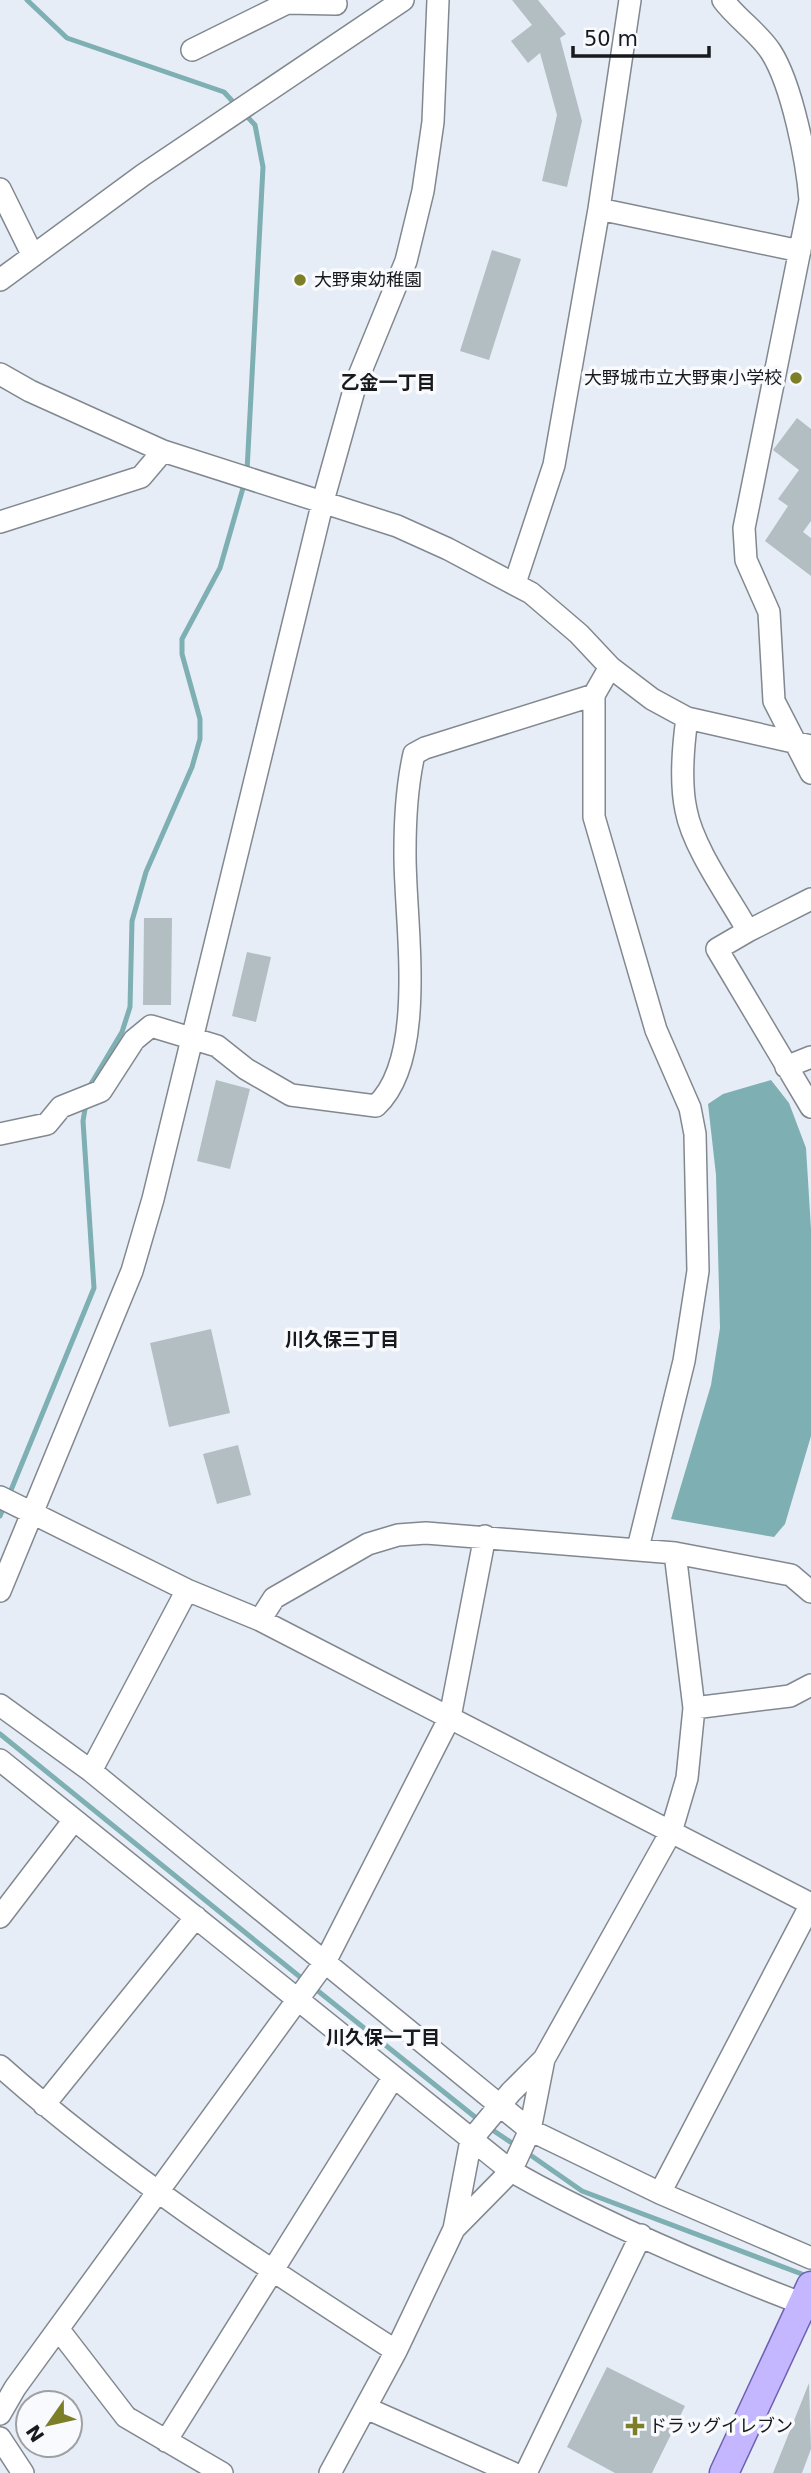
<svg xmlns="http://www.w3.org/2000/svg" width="811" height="2473" font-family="'DejaVu Sans','Noto Sans JP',sans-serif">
<rect width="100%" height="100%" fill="#e7edf6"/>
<path fill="#7eafb2" d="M771 1080 789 1103 806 1148 811 1229V1436L785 1524 774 1537 671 1519 711 1385 720 1328 716 1175 708 1104 723 1094Z"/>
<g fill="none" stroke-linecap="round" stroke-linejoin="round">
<path stroke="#7eafb2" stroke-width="5" d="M27 0 67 38 224 92 236 105
M243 112 255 125 263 167 247 471
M88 1089 122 1032 130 1007 132 921 146 872 192 767 200 739V719L182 654V639L220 568 245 481
M9 1495 94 1288 83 1121 86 1103
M0 1516 5 1504
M0 1734 305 1981
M313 1987 480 2121
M488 2127 518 2147
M526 2152 582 2191 807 2276"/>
</g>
<path fill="#b3bec3" d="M512 0H538L566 34 560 38 582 121 567 187 542 181 557 115 540 53 528 63 511 41 532 25Z
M492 250 521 259 489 360 460 351Z
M797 418 811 429V521L803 532 811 538V576L765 541 788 506 778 499 799 470 773 450Z
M144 918H172L171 1005H143Z
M247 952 271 957 256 1022 232 1016Z
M216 1080 250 1089 230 1169 197 1161Z
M211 1329 230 1413 169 1427 150 1343Z
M238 1445 251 1495 217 1504 203 1454Z
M607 2367 685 2406 652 2473H615L567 2447Z
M809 2383 811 2449 802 2473H773Z"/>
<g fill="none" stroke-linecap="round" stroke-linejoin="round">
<g stroke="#828890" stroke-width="24">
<path id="minor" d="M723 0C737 19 759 33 771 52 792 85 807 161 810 200L744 528 746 560 769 612 774 701 811 773
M192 50 287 3 336 4
M0 189 33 256
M599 209 800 251
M0 280 143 175 403 0
M0 374 30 391 163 451 397 526 448 549 531 593 579 634 610 667 652 699 687 718 811 746
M0 522 141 477 163 451
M515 583 554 465 599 209 630 0
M610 667 594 695V817L656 1030 690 1108 695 1134 698 1271 684 1361 638 1548
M687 718C683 747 680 782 686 810 693 848 729 897 748 931L717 949 811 1107
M748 931 811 899
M786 1067 811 1057
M0 1134 47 1124 61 1107 101 1091 134 1040 151 1026 217 1046 246 1069 291 1095 376 1106C429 1057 404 918 405 851 405 819 407 785 414 754L425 748 594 695
M0 1497 187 1590 260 1620 811 1904
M0 1591 132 1271 153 1199 323 501 356 383 406 261 423 191 433 122 438 0
M260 1620 274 1598 368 1544 398 1535 426 1533 675 1553 791 1575 811 1592
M0 1705 91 1771 530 2130 660 2193 811 2258
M694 1708 790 1696 811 1685
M0 1760 511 2171C604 2224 711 2269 811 2307
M91 1771 187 1590
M0 1917 74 1820
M0 2066C121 2174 260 2263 396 2351
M44 2105 196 1917
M660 2193 811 1904
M454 2229 511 2171 530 2130 544 2059
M59 2330 126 2417 222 2473
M366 2408 513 2473
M0 2414 15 2388 325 1962 450 1717 485 1536
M0 2438 23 2473
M166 2441 393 2078
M330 2473 396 2351 454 2229 471 2140 511 2092 544 2059 671 1832 687 1778 694 1708 675 1553
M526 2473 641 2235"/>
</g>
<g stroke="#6e60b0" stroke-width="31">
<path id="major" d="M724 2473 811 2286"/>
</g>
<use href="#minor" stroke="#fff" stroke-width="21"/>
<use href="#major" stroke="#c4b6ff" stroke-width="28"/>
</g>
<g fill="#7c7f28" stroke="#f8fafe" stroke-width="2.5">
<circle cx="300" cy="280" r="7"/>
<circle cx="796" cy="378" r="7"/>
<path d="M631.5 2415.5h7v7h7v7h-7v7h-7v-7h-7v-7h7z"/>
</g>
<g text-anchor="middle" stroke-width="7" stroke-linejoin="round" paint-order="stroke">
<g font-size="18" fill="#17191c" stroke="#f8fafe" text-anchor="start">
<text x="314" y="286">大野東幼稚園</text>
<text x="782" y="384" text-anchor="end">大野城市立大野東小学校</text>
<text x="649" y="2432">ドラッグイレブン</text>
</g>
<g font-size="19" font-weight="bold" fill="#17191c" stroke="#f8fafe">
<text x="388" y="389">乙金一丁目</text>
<text x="342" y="1346">川久保三丁目</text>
<text x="383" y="2044">川久保一丁目</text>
</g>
</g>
<g transform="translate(49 2424) rotate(236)"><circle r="33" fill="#f8fafe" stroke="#9ea0a4" stroke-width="2"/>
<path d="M0-5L12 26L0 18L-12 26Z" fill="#7c7f28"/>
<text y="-10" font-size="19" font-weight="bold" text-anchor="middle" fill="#17191c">N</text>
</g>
<path d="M573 46v10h136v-10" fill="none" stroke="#17191c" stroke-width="3.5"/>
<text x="584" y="46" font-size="21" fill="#17191c" stroke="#f8fafe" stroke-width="5" paint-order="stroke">50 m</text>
</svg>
